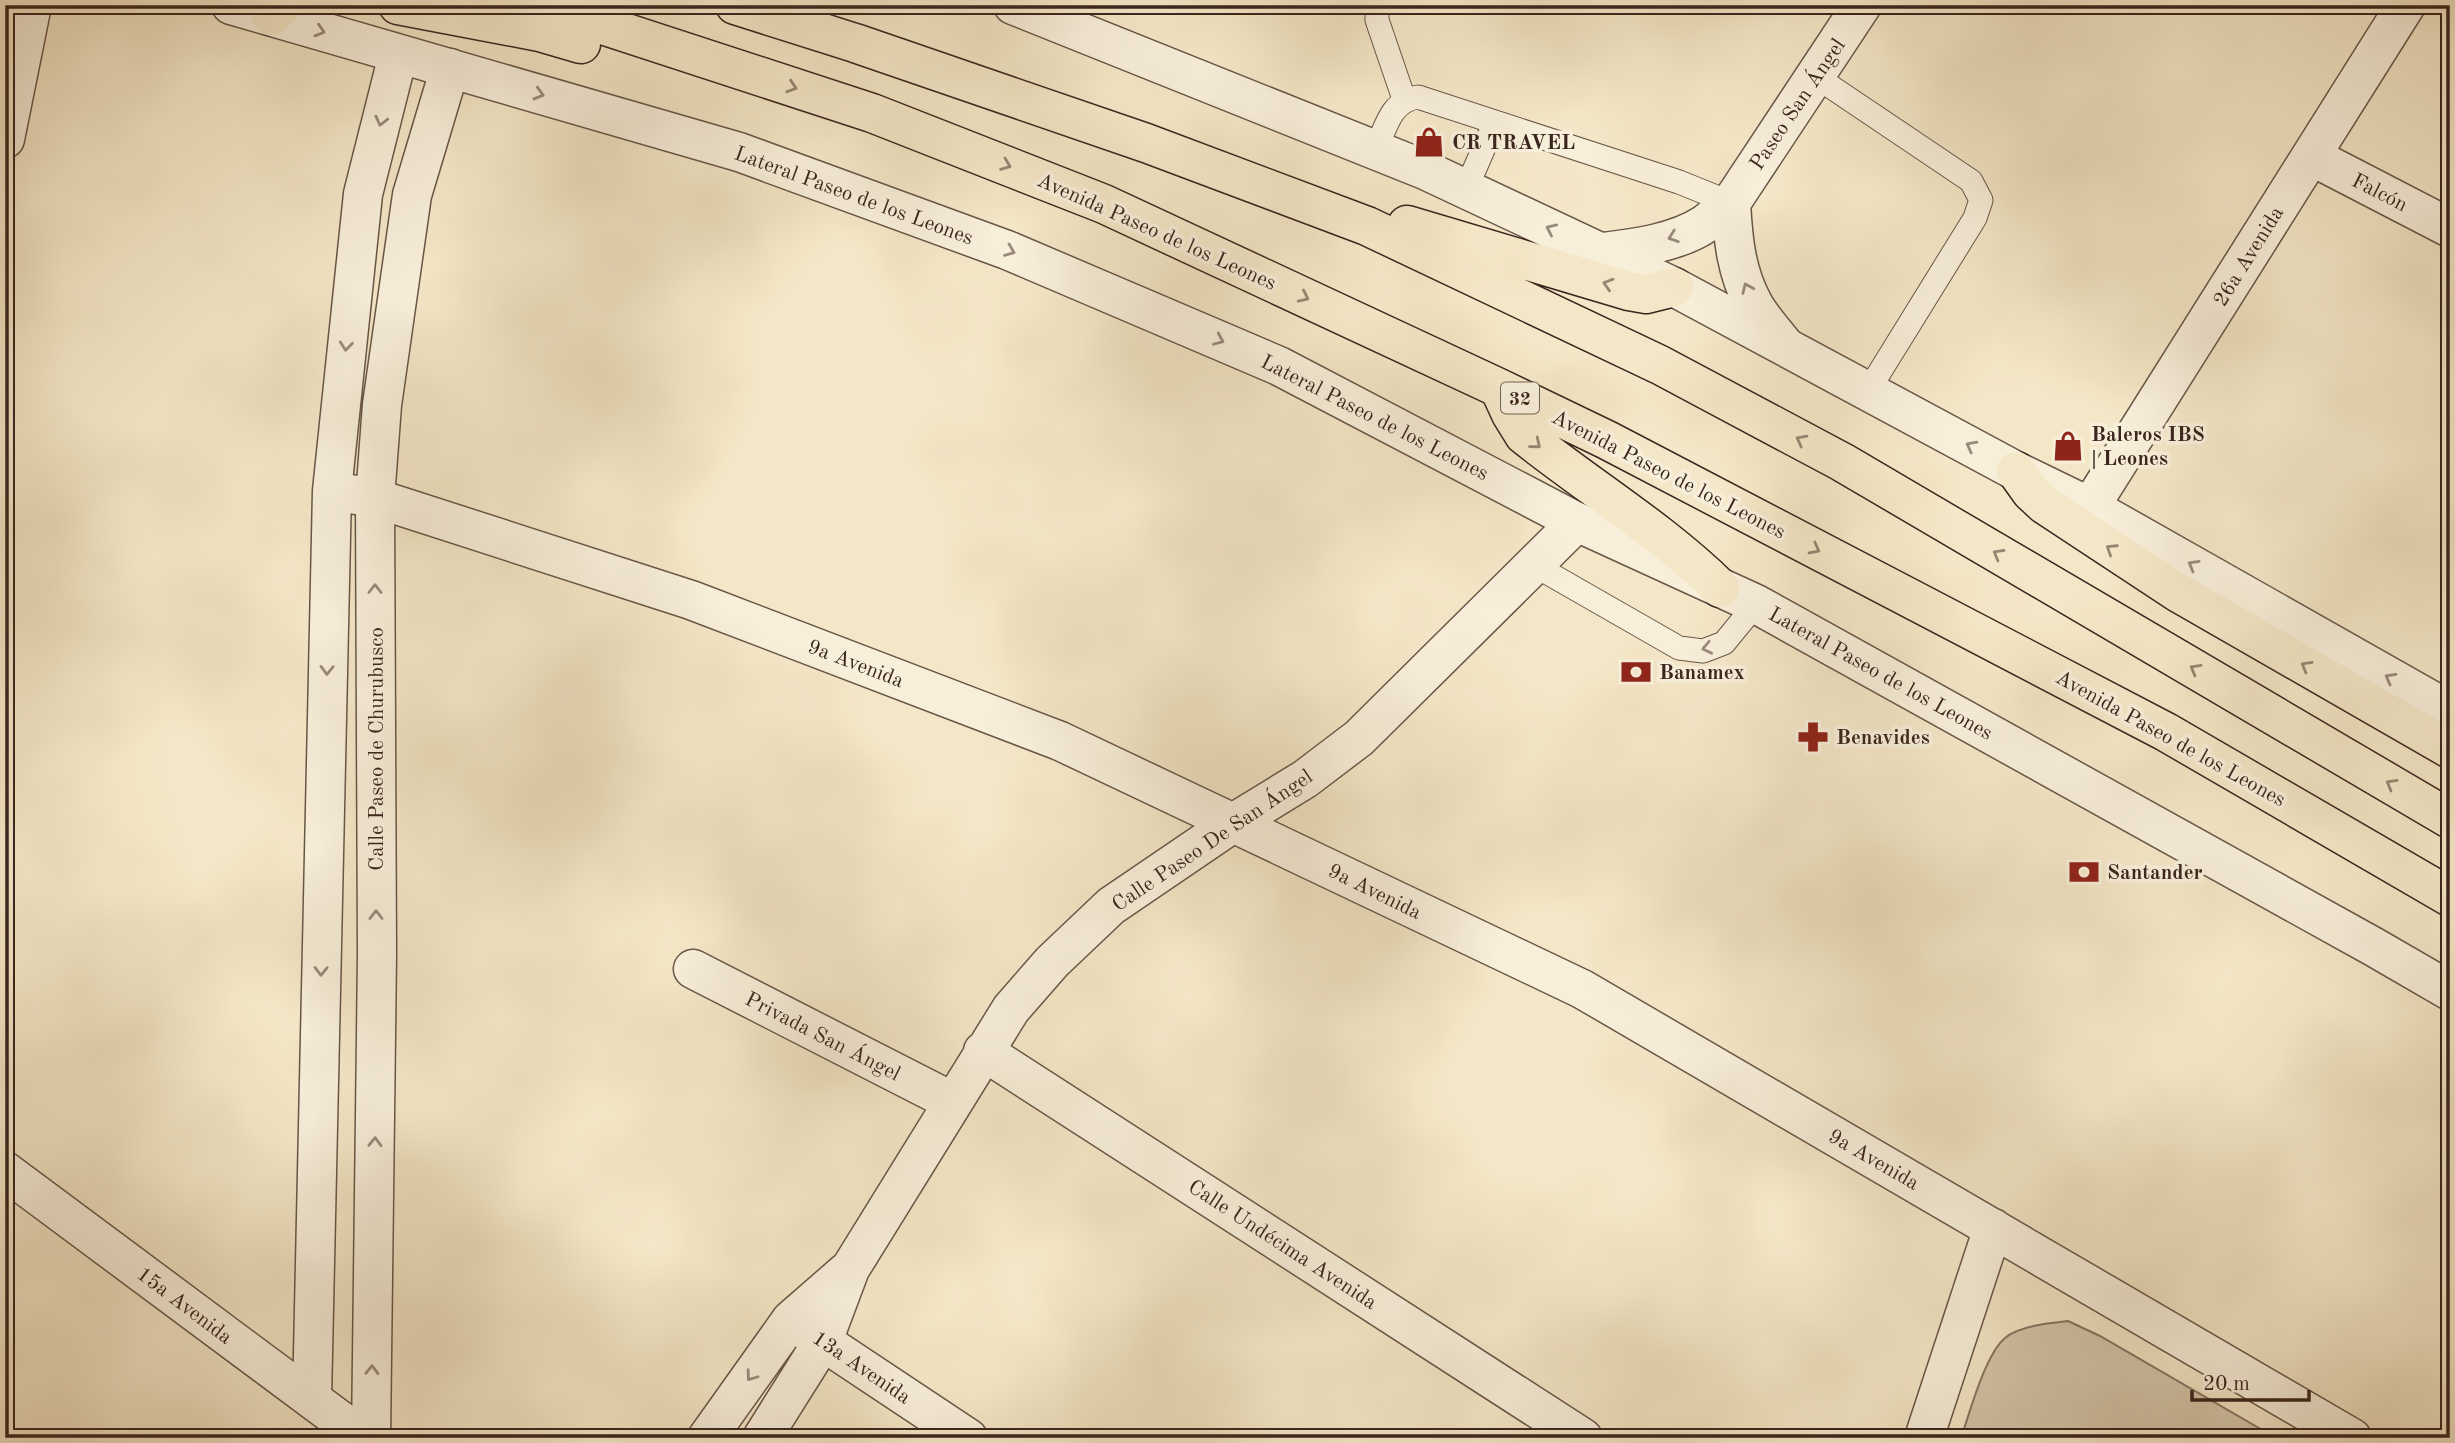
<svg xmlns="http://www.w3.org/2000/svg" width="2455" height="1443" font-family="'Old Standard TT',serif">
<rect width="100%" height="100%" fill="#f4e7c7"/>
<filter id="stains"><feTurbulence type="fractalNoise" baseFrequency=".00286" numOctaves="4"/><feColorMatrix values="0 0 0 0 .2 0 0 0 0 .09 0 0 0 0 .02 0 0 0 .5 -.17"/></filter>
<radialGradient id="worn" r=".72"><stop offset=".6" stop-color="#630" stop-opacity="0"/><stop offset="1" stop-color="#630" stop-opacity=".3"/></radialGradient>
<path fill="#d4c6aa" stroke="#877664" stroke-width="2" d="M2068 1321 2100 1336 2276 1438H1961C1970 1412 1985 1355 2005 1338 2019 1326 2050 1323 2068 1321Z"/>
<g fill="none" stroke-linecap="round" stroke-linejoin="round">
<g stroke="#685648" stroke-width="25">
<path id="service" d="M1377 5V20L1404 99
M1815 76 1971 181 1981 200 1975 218 1868 391
M1375 151C1386 128 1390 101 1418 97L1679 182 1731 203
M1466 189 1495 122
M1534 565 1679 648 1703 651 1724 643 1756 604"/>
</g>
<g stroke="#685648" stroke-width="41">
<path id="minor" d="M5 139 32 5
M2311 156 2450 228
M1731 203C1733 239 1736 273 1754 305 1762 319 1774 332 1784 345
M1603 252C1636 248 1676 243 1705 224 1714 217 1722 210 1731 203L1862 5
M332 491 375 498 691 600 1060 741 1233 823 1582 989 2352 1438
M2090 507 2406 5
M693 969 953 1102
M983 1051 1583 1438
M801 1327 968 1438
M312 1399 332 491 363 194 398 55
M371 1438 377 955 375 498 382 405 412 195 450 68
M707 1438 791 1320 846 1272
M762 1438 823 1341 850 1269 1011 1009 1052 962 1111 906 1233 823 1305 779 1359 738 1577 522
M1924 1438 1993 1228"/>
</g>
<g stroke="#685648" stroke-width="41">
<path id="tertiary" d="M231 5 739 152 1007 250 1279 366 1577 522 1756 604 2374 947 2450 991
M1013 5 1425 170 1674 287 2016 471 2090 507 2450 711
M5 1171 364 1438"/>
</g>
<g stroke="#3a251e" stroke-width="41">
<path id="primary" d="M398 5 540 32 581 44
M541 5 872 113 1104 204 1499 388 1607 440 2166 732 2450 897
M735 5 855 43 1146 143 1367 226 1660 365 1842 462 2450 819
M271 16 283 5
M1407 225 1629 291 1646 294 1674 287
M1499 388 1511 414 1524 435C1589 487 1661 530 1720 588
M2016 471 2031 492 2045 505 2177 592 2450 749"/>
</g>
<use href="#service" stroke="#f8efdb" stroke-width="23"/>
<use href="#minor" stroke="#f8efdb" stroke-width="38"/>
<use href="#tertiary" stroke="#f8efdb" stroke-width="38"/>
<use href="#primary" stroke="#f4e7c7" stroke-width="38"/>
</g>
<defs><path id="oneway-chevron" d="M-2-3.5L2.5 0L-2 3.5" fill="none" stroke-width="1.6" stroke-linecap="round" stroke-linejoin="round" transform="scale(1.75)"/></defs>
<g stroke="#998a7c">
<use href="#oneway-chevron" transform="translate(320 31) rotate(17)"/>
<use href="#oneway-chevron" transform="translate(539 94) rotate(16)"/>
<use href="#oneway-chevron" transform="translate(381 121) rotate(104)"/>
<use href="#oneway-chevron" transform="translate(1551 229) rotate(-155)"/>
<use href="#oneway-chevron" transform="translate(1673 237) rotate(161)"/>
<use href="#oneway-chevron" transform="translate(1010 251) rotate(22)"/>
<use href="#oneway-chevron" transform="translate(1747 288) rotate(-114)"/>
<use href="#oneway-chevron" transform="translate(1219 340) rotate(23)"/>
<use href="#oneway-chevron" transform="translate(346 346) rotate(96)"/>
<use href="#oneway-chevron" transform="translate(1971 446) rotate(-152)"/>
<use href="#oneway-chevron" transform="translate(2193 565) rotate(-150)"/>
<use href="#oneway-chevron" transform="translate(375 589) rotate(-90)"/>
<use href="#oneway-chevron" transform="translate(1707 648) rotate(168)"/>
<use href="#oneway-chevron" transform="translate(327 670) rotate(91)"/>
<use href="#oneway-chevron" transform="translate(2390 678) rotate(-151)"/>
<use href="#oneway-chevron" transform="translate(376 915) rotate(-90)"/>
<use href="#oneway-chevron" transform="translate(321 971) rotate(91)"/>
<use href="#oneway-chevron" transform="translate(375 1142) rotate(-89)"/>
<use href="#oneway-chevron" transform="translate(372 1370) rotate(-89)"/>
<use href="#oneway-chevron" transform="translate(751 1376) rotate(126)"/>
</g>
<g stroke="#978672">
<use href="#oneway-chevron" transform="translate(792 87) rotate(18)"/>
<use href="#oneway-chevron" transform="translate(1006 165) rotate(21)"/>
<use href="#oneway-chevron" transform="translate(1608 284) rotate(-163)"/>
<use href="#oneway-chevron" transform="translate(1304 297) rotate(25)"/>
<use href="#oneway-chevron" transform="translate(1801 440) rotate(-152)"/>
<use href="#oneway-chevron" transform="translate(1536 444) rotate(39)"/>
<use href="#oneway-chevron" transform="translate(1815 549) rotate(28)"/>
<use href="#oneway-chevron" transform="translate(2111 549) rotate(-147)"/>
<use href="#oneway-chevron" transform="translate(1998 554) rotate(-150)"/>
<use href="#oneway-chevron" transform="translate(2306 666) rotate(-150)"/>
<use href="#oneway-chevron" transform="translate(2195 669) rotate(-150)"/>
<use href="#oneway-chevron" transform="translate(2391 784) rotate(-150)"/>
</g>
<defs>
<g id="shop-bare" transform="scale(2.415)"><path d="M-5-2.5h2.3a2.7 3.5 0 0 1 5.4 0H5L5.5 6h-11ZM-1.5-2.5h3a1.5 2.3 0 0 0-3 0Z" fill="#8f2418" stroke="#f8efdb" stroke-width="2.5" paint-order="stroke"/></g>
<g id="bank-bare" transform="scale(2.415)"><path d="M-6-4H6V4H-6ZM0-2.3a2.3 2.3 0 1 0 0 4.6a2.3 2.3 0 1 0 0-4.6Z" fill="#8f2418" stroke="#f8efdb" stroke-width="2.5" paint-order="stroke"/></g>
<g id="pharmacy-bare" transform="scale(2.415)"><path d="M-2-6h4v4h4v4h-4v4h-4v-4h-4v-4h4Z" fill="#8f2418" stroke="#f8efdb" stroke-width="2.5" paint-order="stroke"/></g>
</defs>
<g fill-rule="evenodd">
<use href="#shop-bare" x="1429" y="142"/>
<use href="#shop-bare" x="2068" y="446"/>
<use href="#bank-bare" x="1636" y="672"/>
<use href="#pharmacy-bare" x="1813" y="737"/>
<use href="#bank-bare" x="2084" y="872"/>
</g>
<g text-anchor="middle" stroke-width="7" stroke-linejoin="round" paint-order="stroke">
<rect fill="#f8efdb" stroke="#736257" stroke-width="2" x="1501" y="382.5" width="38" height="31" rx="5"/>
<g font-size="19" font-weight="bold" fill="#3a251e">
<text x="1520" y="405">32</text>
</g>
<g font-size="21" fill="#3a251e" stroke="#f8efdb">
<text transform="translate(1797 104) rotate(-56)" y="7">Paseo San Ángel</text>
<text transform="translate(2380 192) rotate(27)" y="7">Falcón</text>
<text transform="translate(854 195) rotate(20)" y="7">Lateral Paseo de los Leones</text>
<text transform="translate(1157 231) rotate(24)" y="7">Avenida Paseo de los Leones</text>
<text transform="translate(2248 256) rotate(-58)" y="7">26a Avenida</text>
<text transform="translate(1375 417) rotate(27)" y="7">Lateral Paseo de los Leones</text>
<text transform="translate(1669 474) rotate(27)" y="7">Avenida Paseo de los Leones</text>
<text transform="translate(856 663) rotate(21)" y="7">9a Avenida</text>
<text transform="translate(1881 673) rotate(29)" y="7">Lateral Paseo de los Leones</text>
<text transform="translate(2171 738) rotate(29)" y="7">Avenida Paseo de los Leones</text>
<text transform="translate(376 749) rotate(-90)" y="7">Calle Paseo de Churubusco</text>
<text transform="translate(1212 840) rotate(-34)" y="7">Calle Paseo De San Ángel</text>
<text transform="translate(1375 891) rotate(26)" y="7">9a Avenida</text>
<text transform="translate(823 1036) rotate(27)" y="7">Privada San Ángel</text>
<text transform="translate(1874 1159) rotate(30)" y="7">9a Avenida</text>
<text transform="translate(1283 1244) rotate(33)" y="7">Calle Undécima Avenida</text>
<text transform="translate(185 1305) rotate(37)" y="7">15a Avenida</text>
<text transform="translate(862 1367) rotate(34)" y="7">13a Avenida</text>
</g>
<g font-size="21" font-weight="bold" fill="#3a251e" stroke="#f8efdb" text-anchor="start">
<text x="1452" y="149">CR TRAVEL</text>
<text x="2091" y="441">Baleros IBS<tspan x="2091" dy="24">| Leones</tspan></text>
<text x="1659" y="679">Banamex</text>
<text x="1836" y="744">Benavides</text>
<text x="2107" y="879">Santander</text>
</g>
</g>
<rect width="2455" height="1443" fill="none" stroke="#f4e7c7" stroke-width="28"/>
<rect x="7" y="7" width="2441" height="1429" fill="none" stroke="#3a251e" stroke-width="3.5"/>
<rect x="14" y="14" width="2427" height="1415" fill="none" stroke="#3a251e" stroke-width="2"/>
<path d="M2192 1390v10h117v-10" fill="none" stroke="#3a251e" stroke-width="3.5"/>
<text x="2203" y="1390" font-size="21" fill="#3a251e" stroke="#f8efdb" stroke-width="5" paint-order="stroke">20 m</text>
<rect width="100%" height="100%" filter="url(#stains)"/>
<rect width="100%" height="100%" fill="url(#worn)"/>
</svg>
